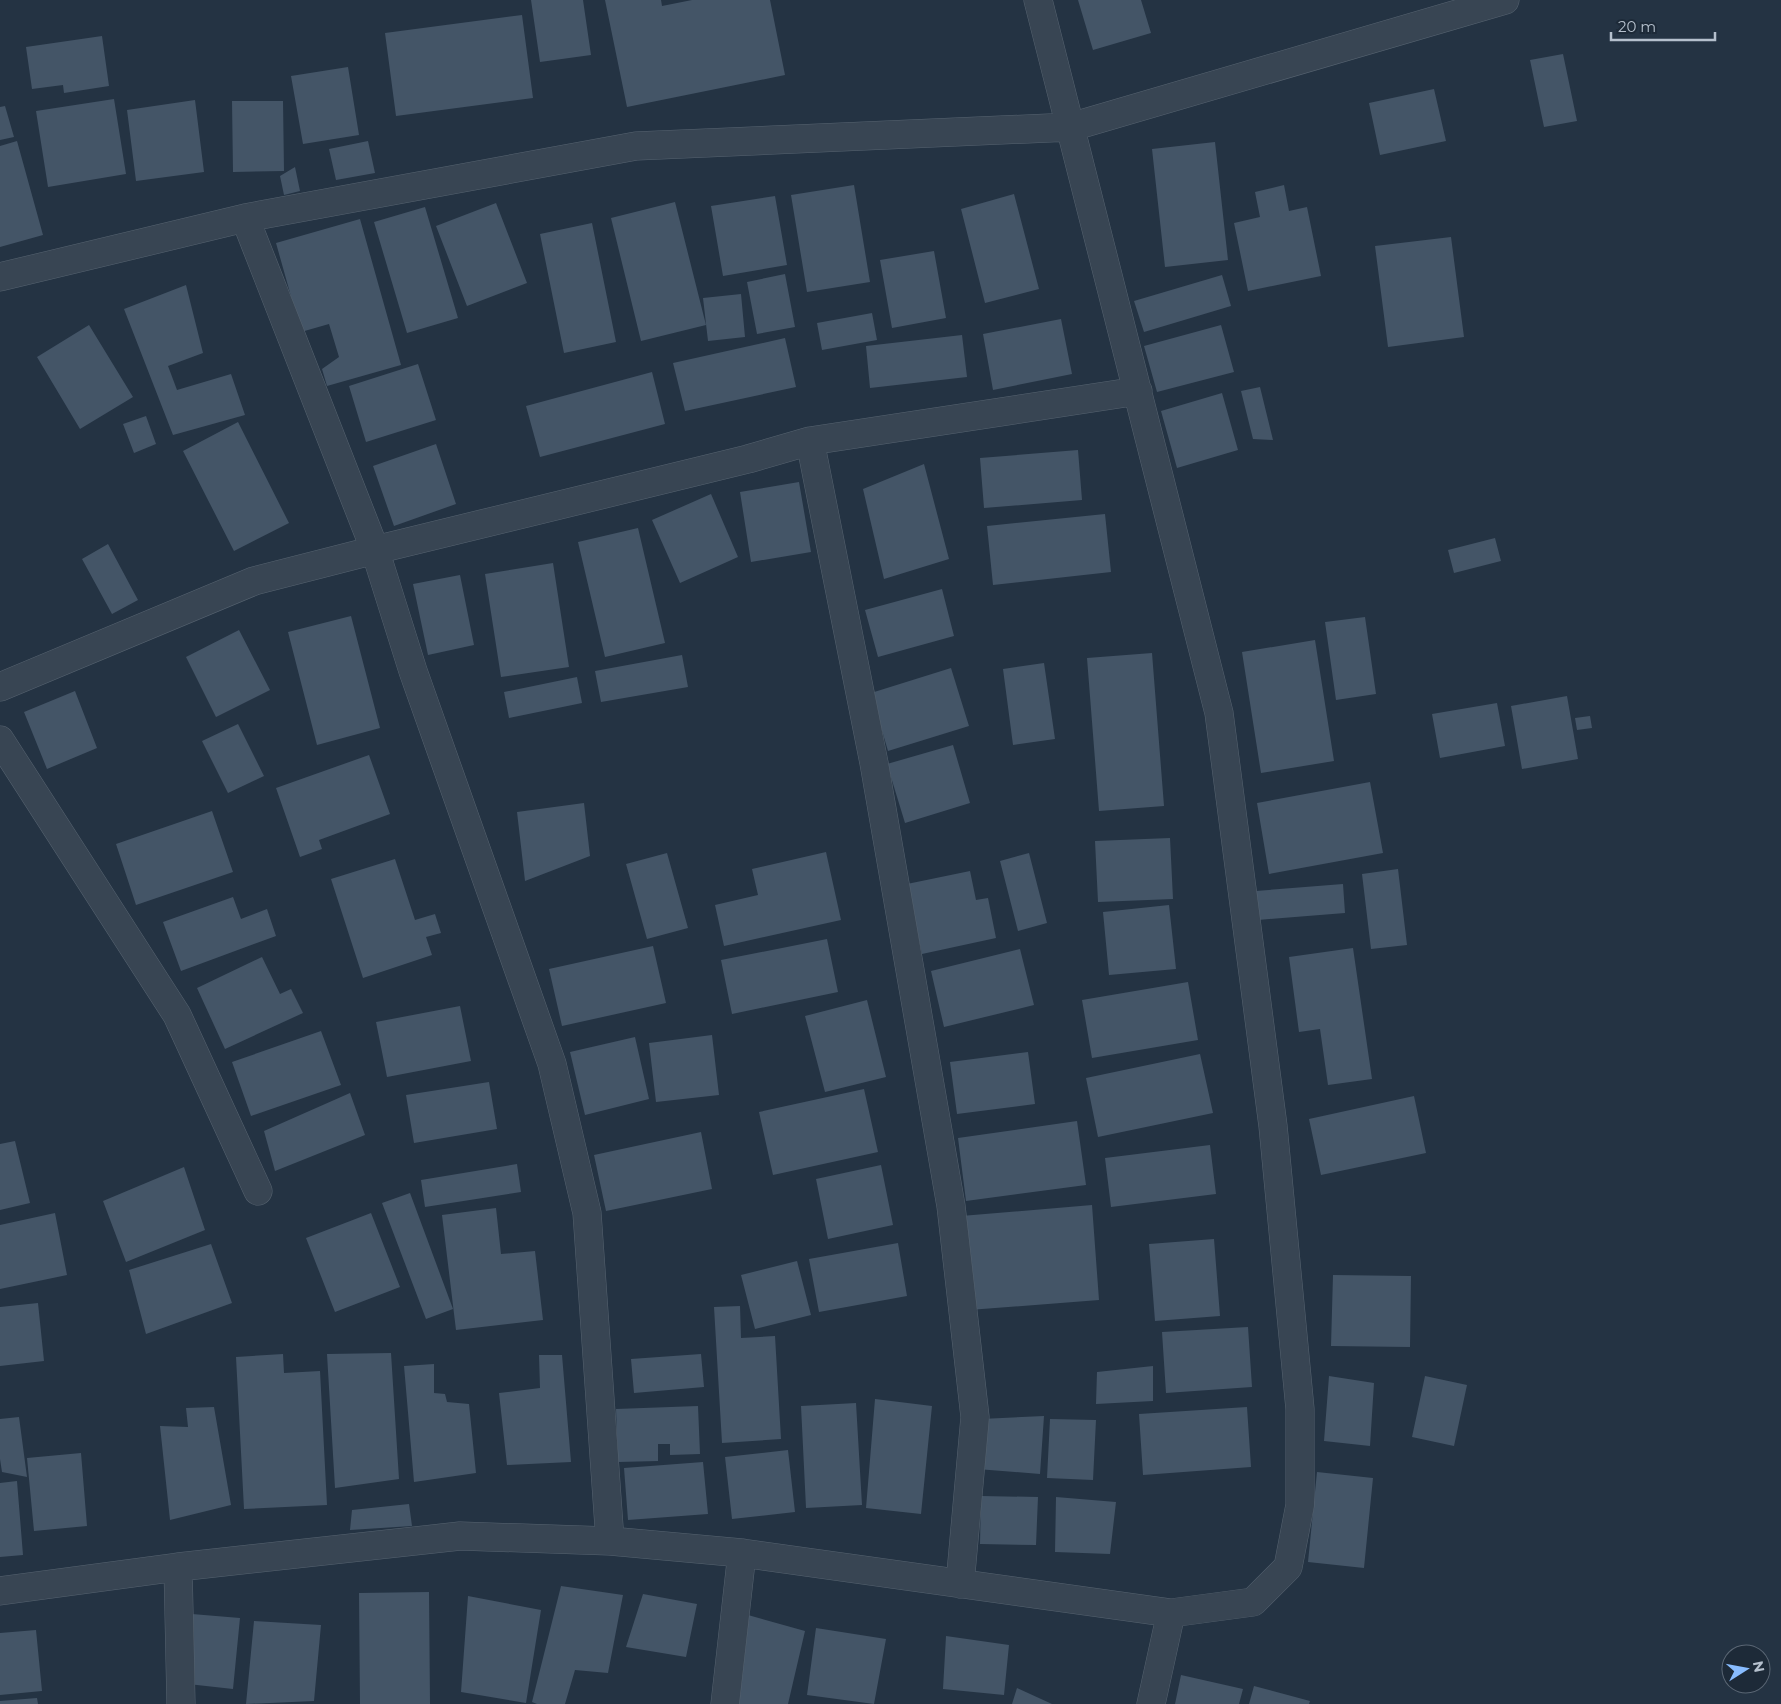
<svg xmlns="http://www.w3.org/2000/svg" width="1781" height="1704" font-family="Montserrat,sans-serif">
<rect width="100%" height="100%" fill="#243343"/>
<path fill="#445567" d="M531 0H583L591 55 540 62Z
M605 0H661L662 6 692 0H770L785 75 627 107Z
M1078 0H1141L1151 33 1093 50Z
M522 15 533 98 396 116 385 33Z
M102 36 109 86 64 93 63 85 32 89 26 47Z
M1563 54 1577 121 1544 127 1530 60Z
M348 67 359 135 303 144 291 76Z
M1434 89 1446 141 1380 155 1369 103Z
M114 99 126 174 48 187 36 111Z
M195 100 204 172 136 181 127 110Z
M232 101H283L284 171 233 172Z
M5 106 14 137 0 140V107Z
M17 141 43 235 0 247V146Z
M368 141 375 173 336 180 329 149Z
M1215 142 1228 260 1165 267 1152 149Z
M295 167 300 191 284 195 280 176Z
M854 185 870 282 807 292 791 195Z
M1284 185 1289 211 1307 207 1321 276 1248 291 1234 223 1260 217 1255 192Z
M1014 194 1039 289 985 303 961 209Z
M775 196 787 265 723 276 711 206Z
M675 202 706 325 641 341 611 218Z
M496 203 527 283 467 306 436 226Z
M425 207 458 318 407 333 374 222Z
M360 219 401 365 327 386 322 369 339 357 329 324 301 332 276 243Z
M592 223 616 342 564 353 540 234Z
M1451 237 1464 337 1388 347 1375 246Z
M934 251 946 318 892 328 880 260Z
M785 274 795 327 757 334 747 282Z
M1222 275 1231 306 1144 332 1134 301Z
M186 285 203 353 168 366 177 390 231 374 245 415 173 435 124 309Z
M741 294 745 337 708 341 703 298Z
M872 313 877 340 822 350 817 323Z
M1061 319 1072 374 993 390 983 334Z
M89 325 133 397 80 429 37 357Z
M1221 325 1234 372 1157 392 1144 346Z
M962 335 967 377 870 388 866 346Z
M785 338 796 387 685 411 673 363Z
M418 364 436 420 366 442 349 386Z
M652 372 665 424 540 457 526 406Z
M1260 387 1273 440 1253 439 1241 391Z
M1222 393 1238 450 1177 468 1161 411Z
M146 416 156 444 134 453 123 424Z
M238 422 289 523 234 551 183 451Z
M436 444 456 504 394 526 373 466Z
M1078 450 1082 500 984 508 980 458Z
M924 464 949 559 884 579 863 489Z
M799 482 811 552 751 562 740 492Z
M711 494 738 557 680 583 652 520Z
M1105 514 1111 572 993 585 987 526Z
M638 528 665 643 605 657 578 542Z
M1495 538 1501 561 1454 573 1448 550Z
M108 544 138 600 112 614 82 559Z
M553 563 569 667 501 677 485 574Z
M460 575 474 645 428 655 413 584Z
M942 589 954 636 878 657 865 610Z
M351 616 380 728 317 745 288 632Z
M1365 617 1376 694 1336 700 1325 622Z
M239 630 270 690 216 717 186 657Z
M1315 640 1334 761 1261 773 1242 652Z
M1152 653 1164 806 1099 811 1087 658Z
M682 655 688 687 601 702 595 671Z
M1044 663 1055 739 1013 745 1003 669Z
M951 668 969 726 888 751 871 693Z
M577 677 582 703 509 718 504 692Z
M75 691 97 748 47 769 24 712Z
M1567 696 1578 759 1522 769 1511 706Z
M1497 703 1505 746 1440 758 1432 714Z
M1590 716 1592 728 1577 730 1575 718Z
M238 724 264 776 228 793 202 741Z
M953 745 970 803 905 823 887 764Z
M369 755 390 814 319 840 322 849 300 857 276 788Z
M1370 782 1383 853 1269 874 1257 803Z
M584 803 590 856 525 881 517 812Z
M212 811 233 872 136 905 116 844Z
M1170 838 1173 899 1098 902 1095 841Z
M826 852 841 920 724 946 715 905 758 895 752 869Z
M667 853 688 928 647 939 626 864Z
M1029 853 1047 923 1018 931 1000 861Z
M395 859 415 920 435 914 441 933 426 937 432 955 363 978 331 879Z
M1398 869 1407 945 1371 949 1362 874Z
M970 871 976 900 988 898 996 938 922 954 907 884Z
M1343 884 1345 913 1258 920 1256 891Z
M233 897 241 919 267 909 276 936 181 971 163 922Z
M1169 905 1176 969 1109 975 1103 912Z
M827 939 838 992 732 1014 721 960Z
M653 946 666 1003 562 1026 549 969Z
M1353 948 1372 1079 1328 1085 1320 1029 1299 1032 1289 957Z
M1020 949 1034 1005 944 1027 931 971Z
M262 957 280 994 291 989 303 1013 225 1049 197 988Z
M1188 982 1198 1040 1092 1058 1082 1000Z
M867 1000 886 1077 825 1092 805 1016Z
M460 1006 471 1061 387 1077 376 1022Z
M321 1031 341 1085 251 1116 232 1062Z
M712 1035 719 1095 656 1102 649 1043Z
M635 1037 649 1099 585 1115 570 1052Z
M1028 1052 1035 1104 957 1114 950 1062Z
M1200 1054 1213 1113 1098 1137 1086 1078Z
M489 1082 497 1129 414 1143 406 1095Z
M864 1089 878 1152 773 1175 759 1112Z
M350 1093 365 1135 275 1171 264 1131Z
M1414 1096 1426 1153 1321 1175 1309 1119Z
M1077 1121 1086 1185 966 1201 958 1138Z
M701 1132 712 1189 606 1211 594 1155Z
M15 1141 30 1203 0 1210V1144Z
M1210 1145 1216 1194 1111 1207 1105 1158Z
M517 1164 521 1192 425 1207 421 1180Z
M881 1165 893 1225 828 1239 816 1179Z
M184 1167 205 1230 126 1262 103 1201Z
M410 1193 453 1309 426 1319 382 1203Z
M1092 1205 1099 1300 969 1310 961 1216Z
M496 1208 501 1254 535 1251 543 1320 456 1330 442 1215Z
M55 1213 67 1275 0 1289V1225Z
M371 1213 400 1287 335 1312 306 1238Z
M1214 1239 1220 1316 1155 1321 1149 1244Z
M898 1243 907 1296 819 1312 809 1259Z
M211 1244 232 1303 146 1334 129 1270Z
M797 1261 811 1315 755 1329 741 1275Z
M1333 1275 1411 1276 1410 1347 1331 1346Z
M38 1303 44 1361 0 1366V1307Z
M740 1306 741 1338 775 1336 781 1439 722 1443 714 1307Z
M1248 1327 1252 1387 1166 1393 1162 1332Z
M391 1353 399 1479 335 1488 327 1354Z
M283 1354 284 1373 320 1371 327 1505 244 1509 236 1357Z
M701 1354 704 1387 634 1393 631 1359Z
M539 1355H562L571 1462 507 1465 499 1393 540 1388Z
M434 1364V1393L445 1394 447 1402 469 1404 476 1473 414 1482 404 1366Z
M1153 1366V1401L1096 1404 1097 1372Z
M1329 1376 1374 1383 1370 1446 1324 1441Z
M1425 1376 1467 1385 1454 1446 1412 1437Z
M875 1399 932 1406 921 1514 866 1508Z
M856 1403 862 1505 806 1508 801 1406Z
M698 1406 700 1454 670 1455V1444H658V1461L618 1462 616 1409Z
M214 1407 231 1505 170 1520 160 1426 188 1427 186 1408Z
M1247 1407 1251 1467 1143 1475 1139 1414Z
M1044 1416 1040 1474 977 1469 981 1419Z
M19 1417 27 1477 2 1472 0 1459V1419Z
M1050 1419 1096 1420 1093 1480 1047 1478Z
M788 1450 795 1512 732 1519 725 1457Z
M81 1453 87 1526 34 1531 27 1458Z
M703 1462 708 1514 628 1520 624 1468Z
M1317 1472 1373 1478 1364 1568 1308 1562Z
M17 1481 23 1555 0 1557V1483Z
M981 1496 1038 1497 1036 1545 980 1544Z
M1056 1497 1116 1502 1110 1554 1055 1552Z
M409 1504 412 1526 350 1530 352 1510Z
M561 1586 623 1595 608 1673 575 1670 565 1704H537L532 1702Z
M429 1592 430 1704H360L359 1593Z
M643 1594 697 1604 686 1657 626 1647Z
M468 1596 541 1610 526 1703 461 1692Z
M192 1614 240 1618 233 1689 188 1684Z
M748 1615 805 1631 788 1704H730Z
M254 1621 321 1625 314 1701 246 1704Z
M816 1628 886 1639 874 1704 807 1695Z
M36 1630 42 1691 0 1695V1633Z
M946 1636 1009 1645 1004 1695 943 1689Z
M1181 1675 1243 1689 1239 1704H1175Z
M1254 1686 1310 1701 1309 1704H1249Z
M1017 1688 1052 1704H1012Z
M37 1698 38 1704H0V1701Z"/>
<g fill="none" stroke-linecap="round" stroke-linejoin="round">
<g stroke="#566370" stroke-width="29">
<path id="minor" d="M245 218 375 550 413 671 552 1064 587 1213 610 1541
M0 277 245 218 636 146 1071 127 1505 0
M810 441 874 763 951 1206 975 1417 960 1584
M0 687 254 581 375 550 748 459 810 441 1138 391
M0 740 177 1015 258 1191
M178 1567 181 1704
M0 1591 178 1567 460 1536 610 1541 742 1553 1171 1613 1253 1602 1288 1567 1300 1505V1409L1273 1126 1219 713 1038 0
M725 1704 742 1553
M1151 1704 1171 1613"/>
</g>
<use href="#minor" stroke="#384553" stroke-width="28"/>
</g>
<g transform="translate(1746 1669) rotate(79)"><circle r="24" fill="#1d2a38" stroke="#5a6674"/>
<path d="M0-4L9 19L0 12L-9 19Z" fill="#88bcff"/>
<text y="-8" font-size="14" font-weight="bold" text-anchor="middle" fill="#b5c0cd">N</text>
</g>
<path d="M1611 32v8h104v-8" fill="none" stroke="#b5c0cd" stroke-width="2.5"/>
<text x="1618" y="32" font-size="15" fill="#b5c0cd" stroke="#1d2a38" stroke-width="4" paint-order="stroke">20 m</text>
</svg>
